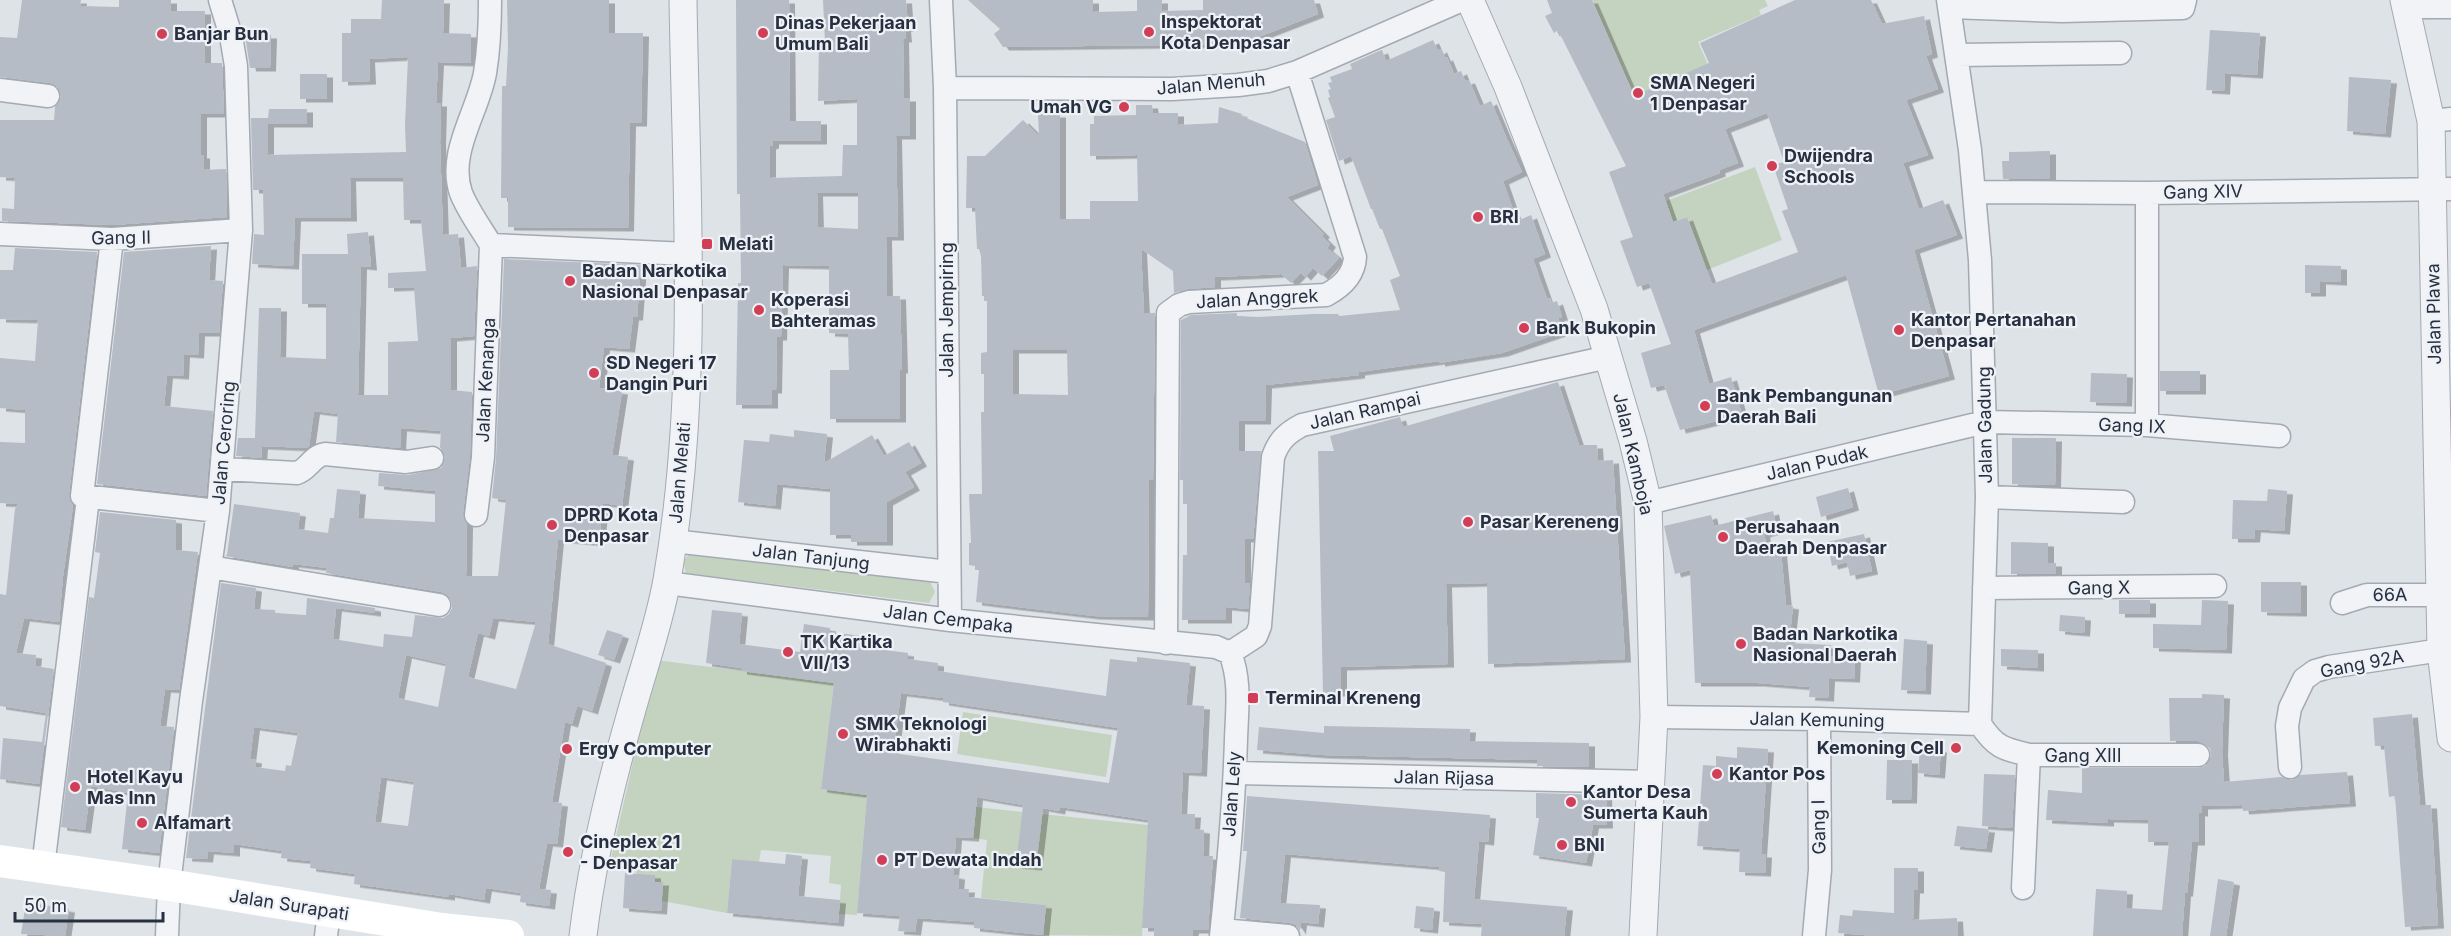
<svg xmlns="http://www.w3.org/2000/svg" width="2451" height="936" font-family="Inter,sans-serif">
<defs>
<filter id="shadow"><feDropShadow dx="6" dy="3.5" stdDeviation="0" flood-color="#0004"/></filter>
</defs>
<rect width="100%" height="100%" fill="#dee3e8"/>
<path fill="#c4d3bf" d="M1592 0H1765L1768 6 1759 10 1761 15 1698 42 1712 74C1672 75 1667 78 1639 106Z
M1755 167 1782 240 1692 276 1703 259 1687 217 1673 222 1666 201Z
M691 552 930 581 935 592 929 603 686 573 683 561Z
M656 660 834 683 821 789 867 795 857 915 839 914 841 885 829 883 831 856 761 850 759 862 732 859 727 913 662 901 663 883 655 882V875L636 874 637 861 611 859Z
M963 712 1112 735 1106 777 957 754Z
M976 807 1148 825 1142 936 1043 935 1046 905 981 898 987 840 973 838Z"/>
<path fill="#b5bcc5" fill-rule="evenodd" filter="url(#shadow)" d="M22 0H81L80 6 119 7V0H171V11H205V63H222L224 114H201V155H204V170L226 169 227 217 112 225 2 221V208L14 209 15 178 0 177V120H54L55 107 61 97 57 86 50 83 0 77V37L17 38Z
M382 0H444L443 33 471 34V63L438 62 436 103H441L440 142 443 235 458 234 461 268 477 266 474 336 451 338V390L472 392 470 456 463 513 467 524 466 576H498L506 500 492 498 496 458 504 259 641 265 637 317H633L629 349 604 347 599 388 622 391 612 455 628 457 622 506 603 503 599 543 558 539 548 644 606 663 592 711 577 706 572 724 565 722 552 802 562 803 557 844 547 843 539 889 551 890 549 906 520 902 521 893 486 888 484 900 449 894V897L354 884 355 874 310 868 311 861 281 858 282 851 234 844V853L208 851 207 859 186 858 221 583 256 588 254 609 275 610V613L306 615 307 598 375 608V613L336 608 333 639 383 647 384 634 412 637 415 615 443 618 449 614 452 608 451 600 441 592 326 573 327 568 293 564V567L225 556 227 555 234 504 300 513 298 529 328 533 330 518H334L337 489 360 491 358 518 435 522V491L378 486 379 473 408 475 441 468 445 457 440 447 441 431 401 428 400 448 336 442 338 414 314 411 309 446 307 448 262 446 261 458 236 456 238 438H255L259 308H281L280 357 326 359V304H302V254H348L347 234 368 232 371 267 361 266 358 395H388V342L418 341 414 287 388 288V273L426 271 421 220H404L403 178H350L351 218H295L293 266 252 264 254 234 264 235 263 190H253L251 118H268L269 109H307V124H268V155L406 152 405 125 408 57 369 59 370 81 342 82V33H351V19H381ZM493 618 536 622 516 689 468 677 478 633 489 636ZM406 655 446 664 438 707 398 698ZM254 727 298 733 291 766 286 765 285 771 255 767 256 760 250 759ZM381 777 414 782 408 826 375 822Z
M507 0H609V33H643L641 123H630L628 228 508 227V198H501L502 86H506L508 48Z
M736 0H789L790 121H821V141H773V145L770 146V178L842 176 843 145H857V99L818 101 819 42H825L823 0H906L908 28H905L906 39H903L904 98H910V136H896L898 237H886L887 296H900L902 370H900V419H830V370H849L848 334 829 333V266L783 265 781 337H777L776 390H772V405H736L738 283H741L740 194H737ZM817 193H858V229L818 227Z
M968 0H1093V12L1137 11V0H1162V11L1203 10V0H1314L1318 14 1240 44 1003 47 994 34 1000 29Z
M1547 0H1592L1634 96 1709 63 1700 43 1795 0H1871L1882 24 1924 16 1932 54 1926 56 1938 89 1906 100 1928 155 1903 163 1919 209 1943 200 1957 235 1914 250 1949 376 1879 395 1846 275 1694 330 1709 384 1731 377 1742 415 1680 430 1664 385 1651 388 1641 353 1671 344 1649 283 1637 287 1620 241 1633 237 1609 172 1626 166 1558 30 1554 33 1545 16 1552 13ZM1767 113 1784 162 1773 165 1788 209 1782 211 1798 252 1712 284 1687 217 1673 222 1663 194 1720 173 1719 170 1738 163 1725 129Z
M2210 30 2260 33 2257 75 2225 73 2224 91 2206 90Z
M245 35H271L270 68H250Z
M1433 40 1438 51 1441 49 1445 58 1447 57 1454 74 1461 71 1465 81 1469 80 1480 106 1491 101 1507 139 1522 172 1503 181 1517 221 1531 215 1545 254 1533 259 1547 299 1550 298 1552 303 1557 301 1562 317 1558 318 1559 322 1557 323 1560 333 1502 353 1439 363V361L1359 372V375L1266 385 1265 421H1239V451H1261L1253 539H1245V583L1250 584 1248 609 1226 607V620H1182L1183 555H1187V504H1183V480H1180L1181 320 1191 315 1237 313V316L1258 317 1314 314H1338L1339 316 1400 310 1390 280 1400 276 1382 229H1380L1372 209H1371L1351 156 1339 161 1326 120 1335 117 1328 98 1330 97 1328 90 1331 89 1328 83 1332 82 1330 77 1352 69 1350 64 1379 51 1382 50 1386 61Z
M300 74H327V99H300Z
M2349 77 2391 80 2385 134 2347 131Z
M1136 105H1152L1153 113H1178V125L1218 123 1219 107 1242 114 1241 116 1305 142 1318 185 1287 197 1324 234 1322 236 1330 244 1327 248 1339 258 1322 276 1313 268 1305 277 1301 273 1291 283 1281 274 1215 277V287L1188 289 1174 293 1173 271 1141 249 1144 313H1155L1153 480H1149L1148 617 1094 616 976 602 979 570H975V566L969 565V543H971L969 494H982L981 412H984V374H981V353L987 352V301H984V296H982L981 256 979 249H977L975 208H966L967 156H985L1023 120 1039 136 1038 114H1060V219H1090V201H1138L1137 155 1090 156V124H1094V116L1136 115ZM1013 350H1067L1068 395 1013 394Z
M2050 151V179H2003L2002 161H2009V152Z
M211 246 209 280 223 281 219 333H199L198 355 184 354 183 376 167 375 164 406 213 411 206 496 97 484 124 252Z
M15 248 97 252 69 494 73 506 63 576 59 622 24 618 16 653 36 655 35 666 54 669 39 784 0 779 3 738 42 742 46 713 0 706V594L6 595 15 509 18 504 0 503V442L25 443V410L0 408V358L35 361 38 320 0 319V270H13Z
M2305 265 2341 266V282L2320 281V293H2305Z
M2160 371H2200V391H2160Z
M2091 373 2127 374 2126 403 2090 402Z
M1558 382 1579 445H1597L1598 461 1613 460 1625 659 1488 664 1487 583 1446 584 1448 664 1341 667V693H1323L1318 451H1334L1330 436 1400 417 1403 427Z
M794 430 827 434 824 463 872 435 884 456 909 442 921 463 905 472 914 487 887 502V542H851V535H830V489L777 484 775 506 738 502 744 440 769 442 770 434 794 437Z
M2012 438H2056L2055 485 2012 484Z
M1848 488 1853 507 1821 517 1816 497Z
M2268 489 2287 491 2284 531 2255 529 2254 539H2232L2233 500 2267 501Z
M1773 511 1777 530 1764 534 1769 555 1781 552 1786 605 1793 606 1789 643 1831 645 1830 656 1855 657 1854 679 1829 678 1828 698 1809 697 1810 687 1758 683H1695L1690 570 1675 574 1664 526 1711 515 1714 526Z
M100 512 176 520V550L198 552 179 690 165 689 160 726 174 727 159 853 122 849 128 793 91 786 85 830 61 827 89 597 94 598 100 553 95 552Z
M1864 534 1872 571 1850 576 1847 562 1832 566 1827 542Z
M2011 542 2048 543V563H2056V574H2011Z
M2261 582H2301V613L2261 612Z
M2119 600H2150V614H2119Z
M2202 600 2228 601 2226 650 2153 648V624L2201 625Z
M712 610 742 613 739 644 800 652 804 624 830 628V632L871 637 870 648 908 653V659L938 663V671L1106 696 1110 659 1137 662V657L1190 663 1186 705 1204 706 1201 773 1183 772 1181 814H1195L1194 829 1204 830 1203 856H1213L1208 930H1193L1192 936H1154V928H1142L1148 820 1060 807 1059 811 1043 808 1036 867 1016 865 1023 805 977 797 973 838 956 837 953 875 959 876 958 889H969L968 897 1046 905 1043 935 974 928V922L917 918 915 932 898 931 900 916 857 913 867 795 821 789 834 683 741 671V668L706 663ZM901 693 943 698V702L1118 728 1109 783 893 753Z
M2060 615 2085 617 2084 633 2059 631Z
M607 630 623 635 614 660 598 655Z
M1904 639 1927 641 1925 691 1901 690Z
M2001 649 2038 650V668L2001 666Z
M2202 694 2224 695 2222 752 2224 782 2281 777 2292 780 2300 775 2347 772 2350 803 2243 811 2242 805 2202 806V813H2199V842H2192L2187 893H2185L2182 936H2093L2096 889 2127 891 2126 908 2162 910 2169 842H2148V820L2108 819V823L2046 820 2048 790 2082 793V768H2198L2205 766 2211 756 2210 749 2205 744 2198 741H2170L2169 698H2202Z
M2412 714 2420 805H2431L2438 925 2405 927 2395 796 2389 797 2384 746H2375L2373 718Z
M1324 726 1470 729 1469 741 1589 743V767L1537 766V760L1323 755 1257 750 1259 727 1324 733Z
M1737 747 1768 749 1761 854H1766L1765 873 1739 872 1740 849 1697 846 1703 765 1716 766V756L1737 758Z
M1920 748 1941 749 1939 775 1918 773Z
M1887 760H1912L1911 800H1886Z
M1984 774 2015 775 2012 828 1982 826Z
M1536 793 1606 795 1607 825H1593L1586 863 1533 855 1539 818H1536Z
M1247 796 1490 815 1488 842 1479 841 1474 899 1567 907 1564 936H1481L1482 924 1443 922 1445 872 1439 871 1440 867 1285 854 1280 903 1320 905 1318 924 1301 922 1300 931 1296 925 1290 923 1240 918 1247 851H1243Z
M1957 826 1989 829 1986 849 1954 846Z
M786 854 802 856 798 896 840 900 838 923 727 913 732 859 785 864Z
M1894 868H1918V890H1914L1913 920 1957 918 1958 936H1877L1838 933 1840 915 1852 916 1853 910 1894 913Z
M625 873 655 875V882H663L661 911 623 908Z
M2218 879 2234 882 2226 936H2210Z
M26 902 69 909 65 936 21 934Z
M1416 906 1434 908 1432 930 1414 928Z"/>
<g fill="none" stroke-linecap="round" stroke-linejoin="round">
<g stroke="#a3aab2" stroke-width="25">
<path id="minor" d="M941 0 945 88 950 620
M1948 0 1970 150 1980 260 1987 497 1980 724
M1950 7 2062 11 2183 8 2185 0
M2406 7H2451
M1957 55 2120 53
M945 88 1172 89 1238 85 1268 81 1297 72 1462 0
M0 90 48 96
M2431 121 2451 119
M1974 192 2147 193 2451 189
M2147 193V425
M0 234 112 239 241 230
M112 239 82 496 218 511
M491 245 687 254
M222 469 297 473C309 469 312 456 325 454L406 462 432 458
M1987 497 2123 502
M1648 503 1985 422 2147 425 2279 436
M476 515 483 457 491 245C481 228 468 211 461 193 447 153 478 112 485 73 489 49 490 24 490 0
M673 541 949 572
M210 567 439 605
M667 583 950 620 1216 647 1230 653
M1984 588 2215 586
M2342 603 2367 595H2439
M1166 643 1168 313 1179 305 1189 302 1326 295C1341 287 1354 276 1355 257L1297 72
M1230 653 1256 636 1260 626 1273 457C1279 440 1287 433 1302 425L1608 357
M1654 717 1819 719 1980 724
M1980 724C1995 747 2003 749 2029 755H2198
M2290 767 2287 726 2290 708 2304 679 2315 671 2329 667 2441 650
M1235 773 1652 782
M43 867 88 498
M2023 888 2029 755
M1222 930 1288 936
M167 936 169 885 191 701 218 511 241 230 236 66 231 36 220 0
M326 936 329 912
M1221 936C1228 871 1234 804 1236 739 1237 709 1241 680 1230 653
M1814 936 1820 870 1819 719"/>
</g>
<g stroke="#a3aab2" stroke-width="29">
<path id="tertiary" d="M1470 0 1508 87 1594 309 1633 441 1648 503 1654 717 1643 936
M2404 0 2431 121 2441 650 2451 738
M583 936C592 861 610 786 631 713 643 669 659 625 667 580 700 389 686 193 683 0"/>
</g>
<use href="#minor" stroke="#f1f3f7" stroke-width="22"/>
<use href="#tertiary" stroke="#f1f3f7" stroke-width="27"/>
<path stroke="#fff" stroke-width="32" d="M0 861 169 885 442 929 508 936"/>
</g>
<g fill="#d33e57" stroke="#eef1f6" stroke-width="2">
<circle cx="1149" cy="32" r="6"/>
<circle cx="763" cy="33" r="6"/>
<circle cx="162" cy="34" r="6"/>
<circle cx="1638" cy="93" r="6"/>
<circle cx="1124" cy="107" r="6"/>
<circle cx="1772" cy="166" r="6"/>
<circle cx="1478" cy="217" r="6"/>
<rect x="701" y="238" width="12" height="12" rx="3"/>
<circle cx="570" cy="281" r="6"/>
<circle cx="759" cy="310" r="6"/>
<circle cx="1524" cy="328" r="6"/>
<circle cx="1899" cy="330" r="6"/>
<circle cx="594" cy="373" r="6"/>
<circle cx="1705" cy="406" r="6"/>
<circle cx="1468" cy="522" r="6"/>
<circle cx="552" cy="525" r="6"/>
<circle cx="1723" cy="537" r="6"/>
<circle cx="1741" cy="644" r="6"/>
<circle cx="788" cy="652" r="6"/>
<rect x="1247" y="692" width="12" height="12" rx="3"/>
<circle cx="843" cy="734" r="6"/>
<circle cx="1956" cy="748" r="6"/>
<circle cx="567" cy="749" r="6"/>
<circle cx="1717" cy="774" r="6"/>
<circle cx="75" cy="787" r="6"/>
<circle cx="1571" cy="802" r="6"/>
<circle cx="142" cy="823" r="6"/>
<circle cx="1562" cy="845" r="6"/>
<circle cx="568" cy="852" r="6"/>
<circle cx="882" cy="860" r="6"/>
</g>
<g text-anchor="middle" stroke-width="4.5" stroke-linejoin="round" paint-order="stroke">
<g font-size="18" font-weight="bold" fill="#273040" stroke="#eef1f6" text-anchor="start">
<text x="1161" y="28">Inspektorat<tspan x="1161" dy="21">Kota Denpasar</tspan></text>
<text x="775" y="29">Dinas Pekerjaan<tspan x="775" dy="21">Umum Bali</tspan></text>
<text x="174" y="40">Banjar Bun</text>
<text x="1650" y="89">SMA Negeri<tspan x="1650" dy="21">1 Denpasar</tspan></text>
<text x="1112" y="113" text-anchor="end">Umah VG</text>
<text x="1784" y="162">Dwijendra<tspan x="1784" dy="21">Schools</tspan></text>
<text x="1490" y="223">BRI</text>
<text x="719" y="250">Melati</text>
<text x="582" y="277">Badan Narkotika<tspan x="582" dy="21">Nasional Denpasar</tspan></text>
<text x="771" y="306">Koperasi<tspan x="771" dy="21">Bahteramas</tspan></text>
<text x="1911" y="326">Kantor Pertanahan<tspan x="1911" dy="21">Denpasar</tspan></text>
<text x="1536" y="334">Bank Bukopin</text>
<text x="606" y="369">SD Negeri 17<tspan x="606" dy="21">Dangin Puri</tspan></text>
<text x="1717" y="402">Bank Pembangunan<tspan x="1717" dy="21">Daerah Bali</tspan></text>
<text x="564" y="521">DPRD Kota<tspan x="564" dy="21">Denpasar</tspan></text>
<text x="1480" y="528">Pasar Kereneng</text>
<text x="1735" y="533">Perusahaan<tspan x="1735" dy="21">Daerah Denpasar</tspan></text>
<text x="1753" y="640">Badan Narkotika<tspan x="1753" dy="21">Nasional Daerah</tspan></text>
<text x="800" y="648">TK Kartika<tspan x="800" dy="21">VII/13</tspan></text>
<text x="1265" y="704">Terminal Kreneng</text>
<text x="855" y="730">SMK Teknologi<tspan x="855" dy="21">Wirabhakti</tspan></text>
<text x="1944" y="754" text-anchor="end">Kemoning Cell</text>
<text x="579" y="755">Ergy Computer</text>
<text x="1729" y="780">Kantor Pos</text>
<text x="87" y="783">Hotel Kayu<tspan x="87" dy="21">Mas Inn</tspan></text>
<text x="1583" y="798">Kantor Desa<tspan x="1583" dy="21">Sumerta Kauh</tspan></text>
<text x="154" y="829">Alfamart</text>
<text x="580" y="848">Cineplex 21<tspan x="580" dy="21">- Denpasar</tspan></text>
<text x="1574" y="851">BNI</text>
<text x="894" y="866">PT Dewata Indah</text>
</g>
<g font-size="18" fill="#273040" stroke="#eef1f6">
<text transform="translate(1211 84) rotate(-5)" y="6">Jalan Menuh</text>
<text transform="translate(2203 192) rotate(-1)" y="6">Gang XIV</text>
<text transform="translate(121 238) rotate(-1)" y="6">Gang II</text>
<text transform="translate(1257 299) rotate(-3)" y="6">Jalan Anggrek</text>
<text transform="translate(947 310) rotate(-90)" y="6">Jalan Jempiring</text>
<text transform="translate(2434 314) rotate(-91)" y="6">Jalan Plawa</text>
<text transform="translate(486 380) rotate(-87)" y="6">Jalan Kenanga</text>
<text transform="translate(1365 411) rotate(-13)" y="6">Jalan Rampai</text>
<text transform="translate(1985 425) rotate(-91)" y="6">Jalan Gadung</text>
<text transform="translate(2132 426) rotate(2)" y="6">Gang IX</text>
<text transform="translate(224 443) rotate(-85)" y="6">Jalan Ceroring</text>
<text transform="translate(1633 454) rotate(77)" y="6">Jalan Kamboja</text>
<text transform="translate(1817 463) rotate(-13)" y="6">Jalan Pudak</text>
<text transform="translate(680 473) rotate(-85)" y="6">Jalan Melati</text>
<text transform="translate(811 557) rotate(7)" y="6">Jalan Tanjung</text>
<text transform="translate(2099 588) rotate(-1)" y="6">Gang X</text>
<text transform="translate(2390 595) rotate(-1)" y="6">66A</text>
<text transform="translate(948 619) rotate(7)" y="6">Jalan Cempaka</text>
<text transform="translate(2362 664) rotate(-11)" y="6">Gang 92A</text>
<text transform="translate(1817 720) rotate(1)" y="6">Jalan Kemuning</text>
<text x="2083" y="762">Gang XIII</text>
<text transform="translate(1444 778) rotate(1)" y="6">Jalan Rijasa</text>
<text transform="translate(1232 794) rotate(-86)" y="6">Jalan Lely</text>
<text transform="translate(1819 827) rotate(-91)" y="6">Gang I</text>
<text transform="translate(289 905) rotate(9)" y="6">Jalan Surapati</text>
</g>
</g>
<path d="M15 912v9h148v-9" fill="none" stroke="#273040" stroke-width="3"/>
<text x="24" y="912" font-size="18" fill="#273040" stroke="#eef1f6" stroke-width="4.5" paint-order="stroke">50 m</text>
</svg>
